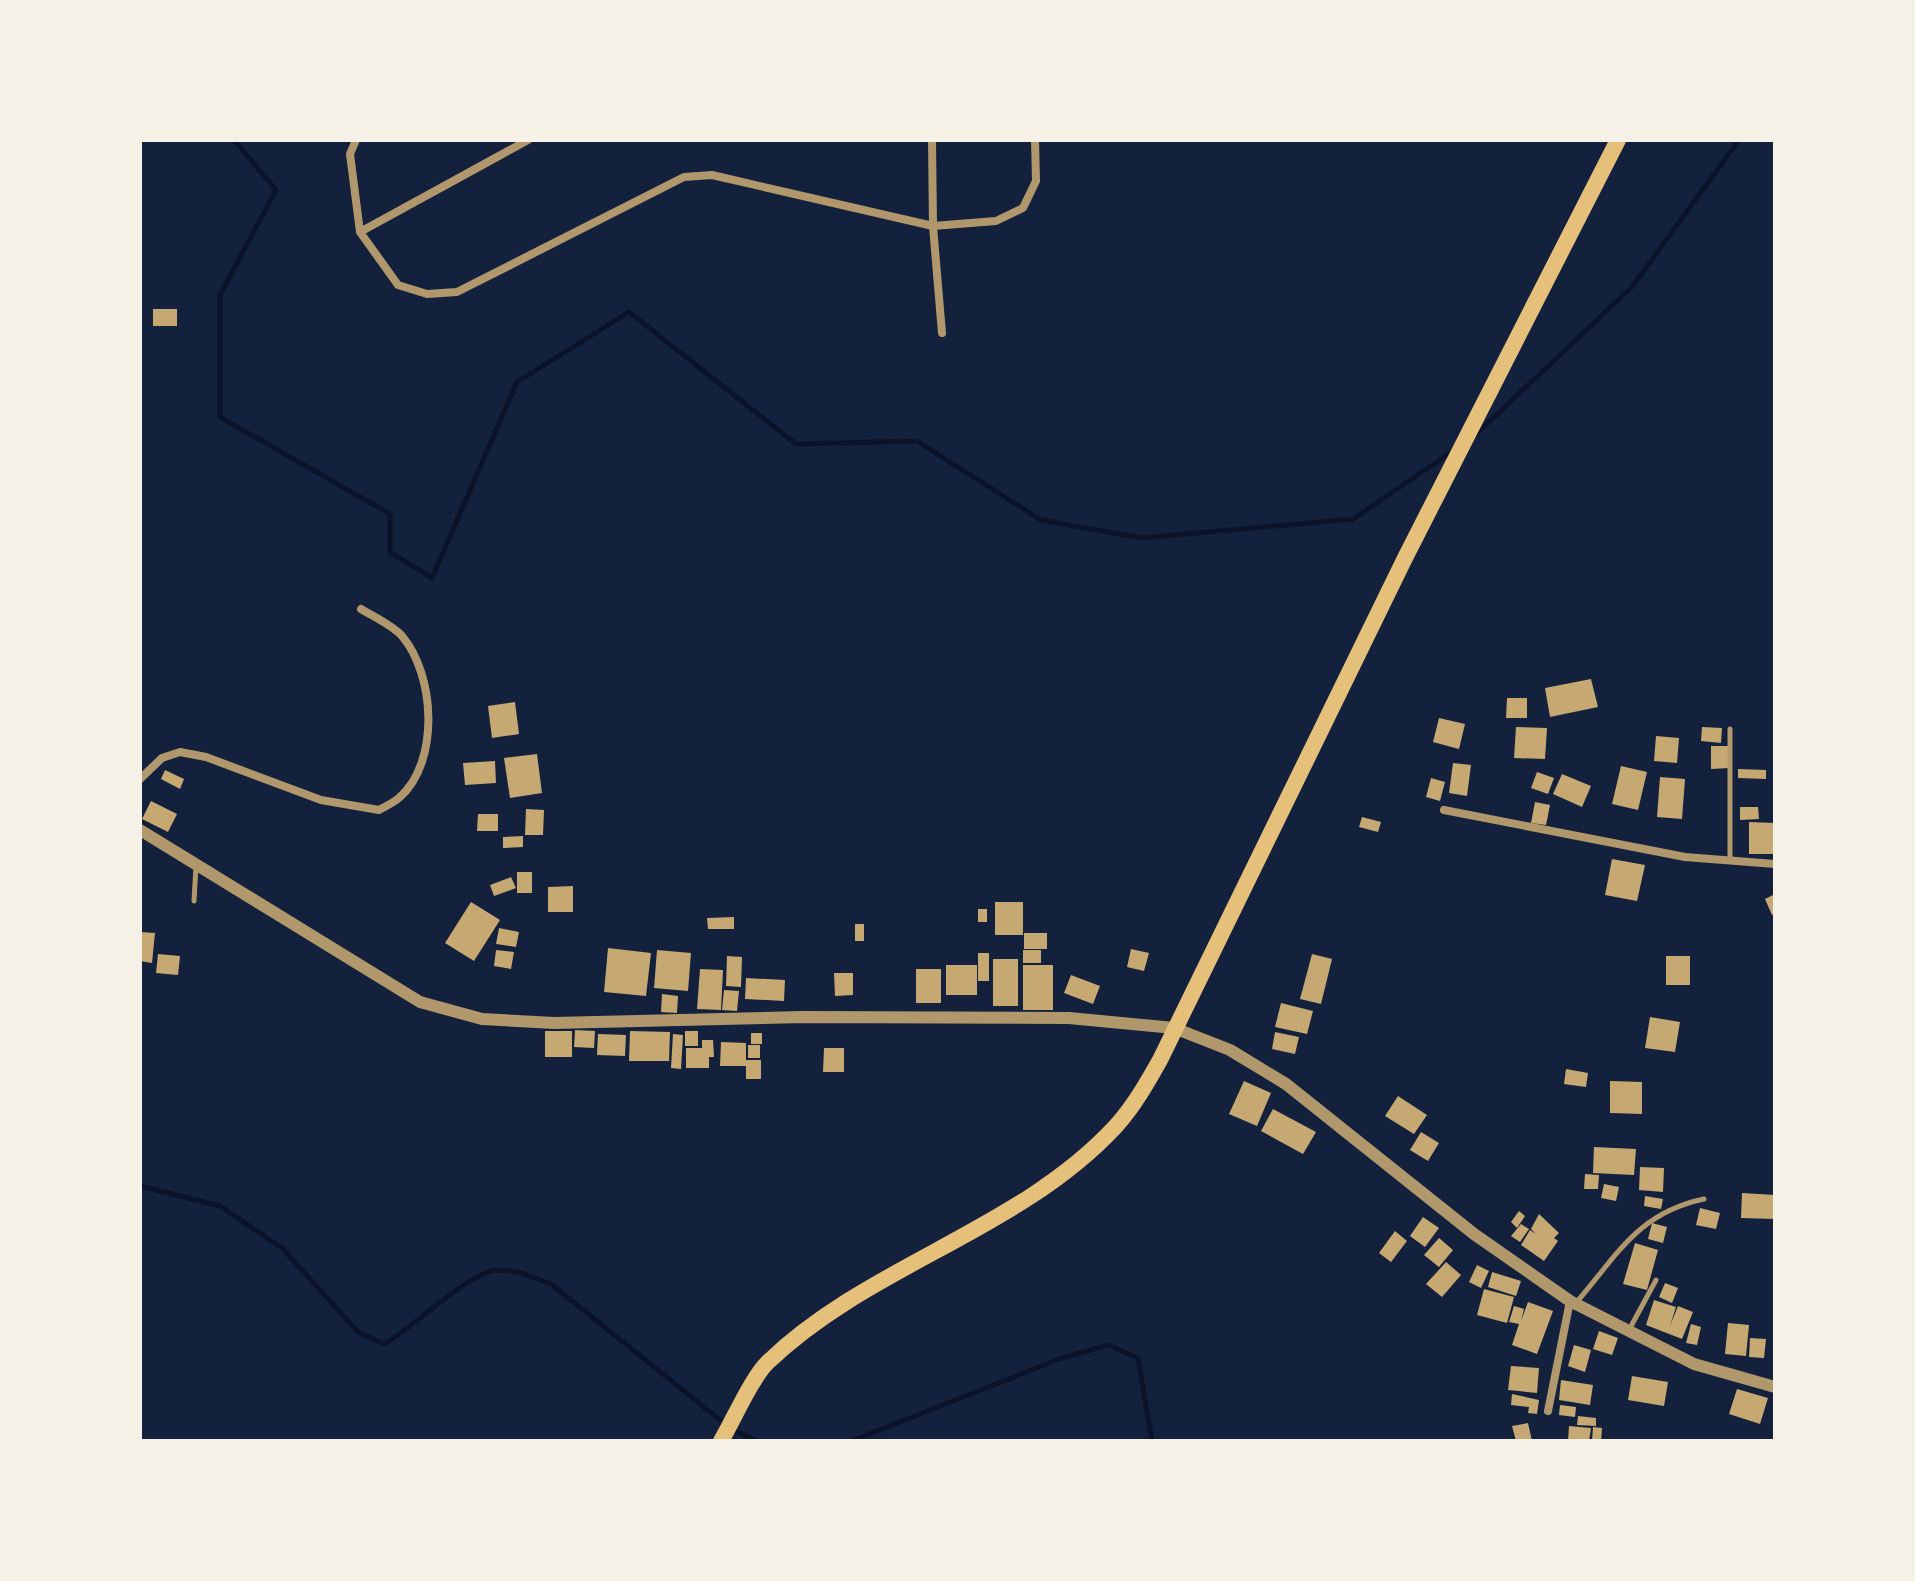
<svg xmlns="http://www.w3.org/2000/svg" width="1915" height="1581" font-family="'Golos Text',sans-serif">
<rect width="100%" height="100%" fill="#14213d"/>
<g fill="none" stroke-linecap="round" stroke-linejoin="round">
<path stroke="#0b132b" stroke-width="5" d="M234 140 276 190 220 295V417L390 514V552L432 578 517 382 629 312 796 444 917 441 1041 520 1141 538 1353 519 1453 451
M1474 436 1632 287 1739 140
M140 1186 220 1206 282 1248 358 1332 384 1344C411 1329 471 1271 497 1270 516 1269 534 1278 551 1284L725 1424
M733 1430 757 1441
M852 1441 1059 1359 1108 1345 1138 1358 1152 1441"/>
</g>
<path fill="#c6a872" d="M153 309H177V326H153Z
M1591 679 1598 707 1550 717 1545 688Z
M1507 698H1527V718H1506Z
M515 702 519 734 492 738 488 706Z
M1439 718 1465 724 1459 749 1433 742Z
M1516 727 1547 728 1545 759 1514 758Z
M1702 727 1722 728 1721 743 1701 741Z
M1656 736 1679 738 1677 763 1654 761Z
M1711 746H1728L1729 768 1711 769Z
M537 754 542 793 510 798 504 758Z
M495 761 496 783 465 785 463 763Z
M1453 763 1471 765 1467 796 1449 793Z
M1621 766 1647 772 1638 810 1612 804Z
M1738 769 1766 770V779L1738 778Z
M165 770 184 779 180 789 161 779Z
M1537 772 1554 778 1548 794 1531 788Z
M1562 774 1591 786 1582 807 1553 794Z
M1660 777 1685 779 1682 819 1657 817Z
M1431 778 1445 782 1440 801 1426 797Z
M151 801 177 814 168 832 142 819Z
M1535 802 1550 805 1546 825 1531 823Z
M1740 807H1758L1759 819 1740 820Z
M526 809 544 810 543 835H525Z
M478 814H498V831H477Z
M1362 817 1381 822 1378 832 1359 827Z
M1749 822 1775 823V854H1749Z
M523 836V847L503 848V837Z
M1612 859 1645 865 1637 901 1605 895Z
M517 872H532V893H517Z
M511 877 516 888 494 896 490 885Z
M573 886V912H548V887Z
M1775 894V914L1772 915 1765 899Z
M471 902 500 920 474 961 445 943Z
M995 902H1023V935H995Z
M978 909H987V922H978Z
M734 917V929H708L707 918Z
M855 924H864V941H855Z
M499 928 519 932 516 947 496 944Z
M140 932 155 933 152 963 140 961Z
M1024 933H1047V949H1024Z
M608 948 651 953 646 996 604 992Z
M1131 949 1149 953 1144 971 1127 967Z
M496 950 514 952 511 969 494 966Z
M657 950 691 953 688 991 654 988Z
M1023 950H1041V963H1023Z
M978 953H989V981H978Z
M158 954 180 956 178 975 156 973Z
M1312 954 1332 959 1321 1004 1300 999Z
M727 956 742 957 741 987 726 986Z
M1666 956H1690V985H1666Z
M993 959H1018V1006H993Z
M946 965H977V995H946Z
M1023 965H1053V1010H1023Z
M700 969 723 970 721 1010 697 1009Z
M916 969H941V1003H916Z
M834 973H853V995L835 996Z
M1071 975 1100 986 1093 1004 1064 993Z
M746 978 785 980 784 1001 745 999Z
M724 990 739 991 737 1011 722 1010Z
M662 994 678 996 677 1013 661 1012Z
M1281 1003 1313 1011 1307 1034 1275 1027Z
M1650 1017 1680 1022 1675 1052 1645 1048Z
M575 1030 595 1031 594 1048 574 1047Z
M545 1031H572V1057H545Z
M630 1031 670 1032 669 1061H629Z
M685 1031H698V1046H685Z
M1275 1032 1299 1037 1295 1054 1272 1049Z
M751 1033H762V1044H751Z
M598 1034 626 1035 625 1056 597 1055Z
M673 1034 683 1035 681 1069 671 1068Z
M702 1040H713L714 1057H709V1068H686V1048H702Z
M721 1042 746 1043V1060H761V1079H746V1066H720Z
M748 1045H760V1058H748Z
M824 1048H844V1072H823Z
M1566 1069 1588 1073 1586 1087 1564 1084Z
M1244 1081 1271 1093 1257 1126 1229 1114Z
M1610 1081 1642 1082V1114L1610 1113Z
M1398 1096 1427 1115 1414 1134 1385 1116Z
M1273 1109 1316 1132 1303 1154 1261 1131Z
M1421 1132 1439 1143 1428 1161 1410 1150Z
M1594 1147 1636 1149 1634 1175 1593 1173Z
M1640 1167 1664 1168 1663 1192 1639 1190Z
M1585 1174 1599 1175 1598 1189H1584Z
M1604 1184 1619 1187 1616 1201 1601 1198Z
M1742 1193 1775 1195V1219L1741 1218Z
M1645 1196 1663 1199 1661 1209 1644 1206Z
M1700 1208 1720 1213 1716 1229 1696 1225Z
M1519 1211 1525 1216 1517 1228 1511 1222Z
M1539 1214 1559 1233 1554 1238 1558 1241 1544 1261 1521 1245 1530 1230 1536 1234 1531 1229Z
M1423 1217 1439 1228 1425 1247 1410 1236Z
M1652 1223 1667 1227 1663 1243 1648 1239Z
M1521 1224 1529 1229 1520 1242 1511 1236Z
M1395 1231 1407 1241 1391 1262 1379 1253Z
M1439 1238 1453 1250 1439 1267 1424 1255Z
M1635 1243 1658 1250 1647 1290 1623 1284Z
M1446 1262 1461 1275 1442 1297 1426 1284Z
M1477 1265 1489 1271 1481 1288 1469 1282Z
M1492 1272 1521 1281 1516 1296 1488 1287Z
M1665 1283 1678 1288 1672 1303 1659 1297Z
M1484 1289 1514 1297 1507 1323 1477 1315Z
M1654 1300 1676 1307 1670 1326 1678 1306 1693 1312 1682 1339 1646 1325Z
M1528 1302 1553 1311 1537 1354 1512 1345 1519 1324 1509 1322 1514 1306 1524 1309 1521 1321Z
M1728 1323 1749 1325 1746 1356 1725 1354Z
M1691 1324 1701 1327 1697 1345 1686 1343Z
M1599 1331 1618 1338 1612 1355 1593 1349Z
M1750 1338 1766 1339 1764 1358 1749 1357Z
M1574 1345 1591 1350 1585 1372 1568 1366Z
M1511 1366 1539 1368 1537 1393 1508 1390Z
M1632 1376 1668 1382 1664 1406 1628 1400Z
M1561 1380 1593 1385 1590 1405 1559 1400Z
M1737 1389 1768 1398 1760 1424 1729 1414Z
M1512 1394 1539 1400 1537 1414 1528 1413 1529 1407 1511 1405Z
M1560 1405 1576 1407 1575 1417 1559 1415Z
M1578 1416 1596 1418V1426L1577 1425Z
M1528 1423 1532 1441H1516L1512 1426Z
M1569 1426 1591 1428 1589 1441H1568Z
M1593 1427 1602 1428 1601 1441H1592Z"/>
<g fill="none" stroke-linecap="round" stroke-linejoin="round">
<path stroke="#b1986c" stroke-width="5" d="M1730 729V860
M194 901 196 866
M1575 1304C1617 1256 1637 1213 1704 1199
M1629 1330 1656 1280"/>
<path stroke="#b1986c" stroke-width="8" d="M356 140 350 154 360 232 398 285 427 294 457 292 684 177 712 175 933 226 996 221 1023 208 1036 181 1035 140
M932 140 933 226 942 333
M360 232 528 140
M140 779 162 758 180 752 206 757 321 800 379 810C386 806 395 802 400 797 440 761 435 675 402 636 392 625 374 617 361 609
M1444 810 1685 857 1775 864
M1548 1411 1570 1301"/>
<path stroke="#b1986c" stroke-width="12" d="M140 830 420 1002 482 1019 554 1023 803 1017 1069 1018 1174 1028 1230 1050 1286 1084 1474 1234 1570 1301 1694 1364 1775 1387"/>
<path stroke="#e5c07b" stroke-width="16" d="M721 1441C733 1421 752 1377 768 1362 870 1264 1019 1231 1116 1126 1134 1106 1147 1083 1160 1060L1405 558 1618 140"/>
</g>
<rect width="1915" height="1581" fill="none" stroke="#f6f1e7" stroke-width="284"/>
</svg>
